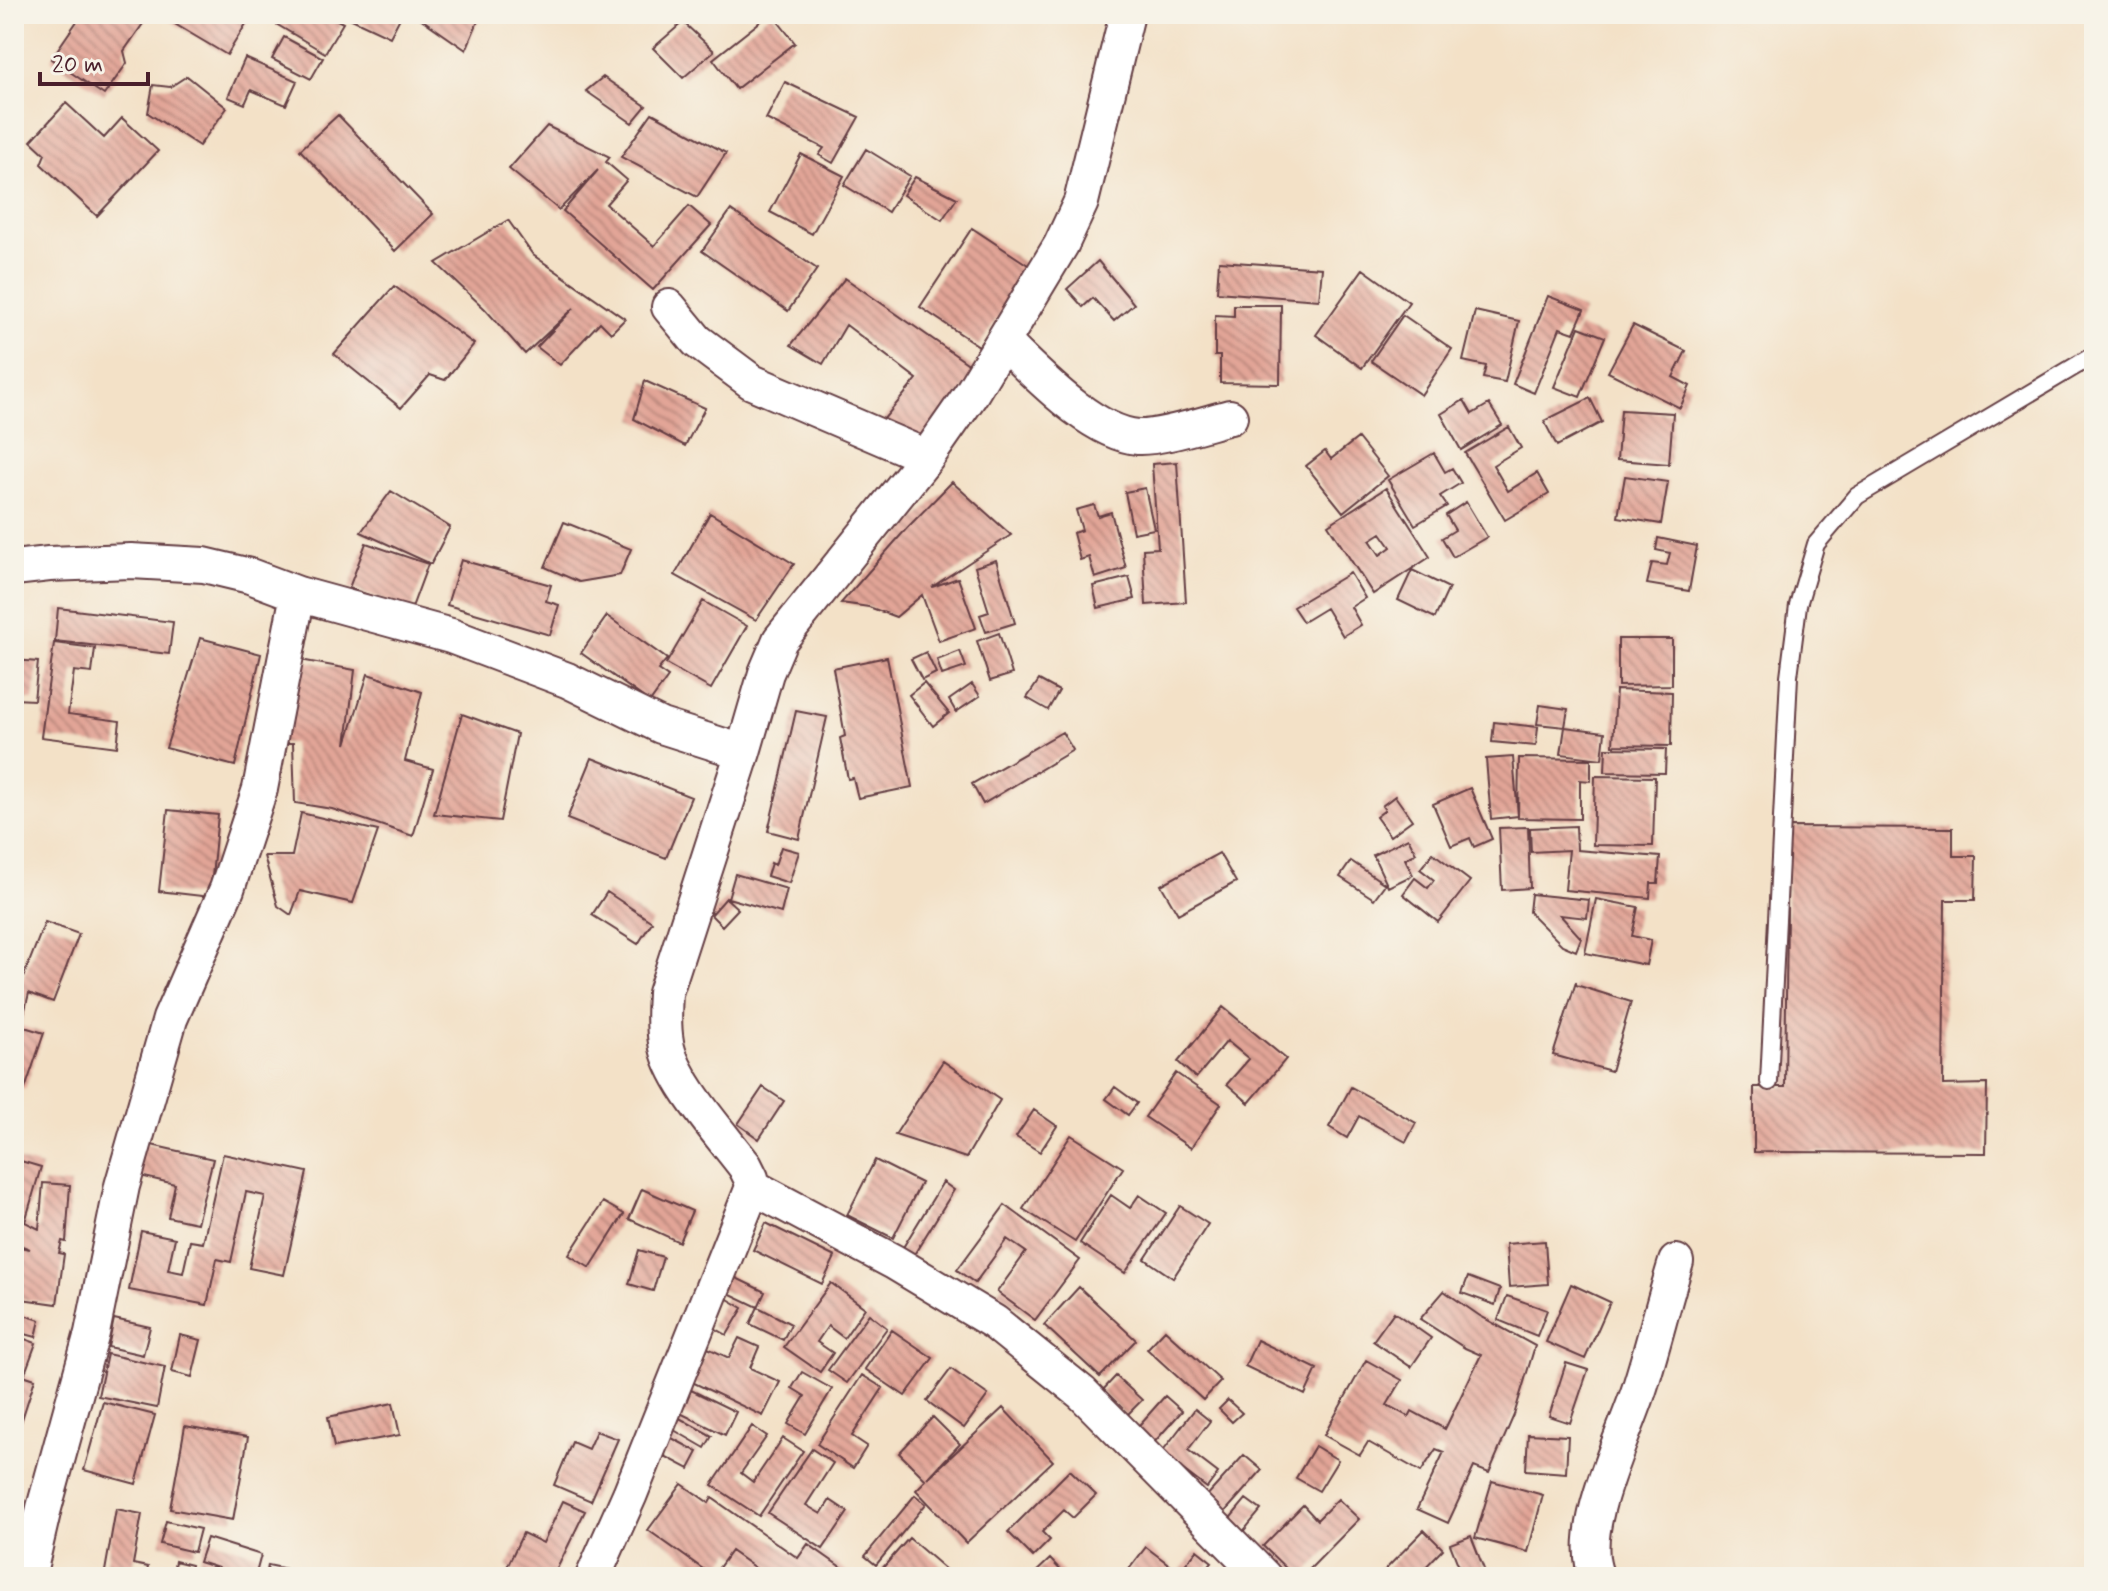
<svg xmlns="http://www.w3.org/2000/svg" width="2108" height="1591" font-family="Mynerve,sans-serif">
<defs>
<pattern id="building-back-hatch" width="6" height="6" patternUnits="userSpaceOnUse" patternTransform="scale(2)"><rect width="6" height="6" fill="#e2a597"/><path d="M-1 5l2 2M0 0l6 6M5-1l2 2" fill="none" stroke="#b9867b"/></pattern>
</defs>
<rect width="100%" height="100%" fill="#f7f3e8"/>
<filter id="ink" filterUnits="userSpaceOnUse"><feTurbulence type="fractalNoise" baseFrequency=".0125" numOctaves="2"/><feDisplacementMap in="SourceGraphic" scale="16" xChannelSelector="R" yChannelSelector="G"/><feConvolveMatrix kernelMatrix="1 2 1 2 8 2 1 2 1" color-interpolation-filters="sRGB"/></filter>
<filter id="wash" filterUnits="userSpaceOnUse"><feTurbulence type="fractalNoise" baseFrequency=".006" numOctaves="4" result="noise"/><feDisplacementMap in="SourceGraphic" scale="32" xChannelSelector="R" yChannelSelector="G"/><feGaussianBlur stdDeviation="1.8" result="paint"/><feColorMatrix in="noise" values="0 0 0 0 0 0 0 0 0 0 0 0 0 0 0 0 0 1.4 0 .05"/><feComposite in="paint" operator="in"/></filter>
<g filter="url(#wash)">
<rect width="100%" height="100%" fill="#f3e1c7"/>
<g id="blocks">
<path fill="url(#building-back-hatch)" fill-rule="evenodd" d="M82 14H142L147 18 124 51 127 63 104 95 51 59Z
M158 14H252L227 55Z
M283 14H326L343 23 325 53 276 24Z
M341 14H402L390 37Z
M421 14H481L466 50 420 18Z
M617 14H635L622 22Z
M770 14H772L795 43 736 89 713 59Z
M683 22 714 51 683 78 653 48Z
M284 37 323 58 311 79 272 59Z
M245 58 297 81 286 105 251 90 245 104 228 97Z
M187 76 227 108 199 146 148 113 153 85 170 87Z
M603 77 646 106 632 123 586 91Z
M785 82 859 117 833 163 819 155 824 148 766 119Z
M66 103 104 138 122 118 158 151 97 216 41 164 45 154 31 141Z
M652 113 726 153 697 197 621 157Z
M338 115 433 214 395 251 300 150Z
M547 126 610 157 606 162 627 180 606 204 654 246 689 206 711 225 653 290 563 211 598 170 559 210 509 169Z
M14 145 25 162 14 170Z
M866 149 910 176 888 212 844 185Z
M801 154 844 176 812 234 770 212Z
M915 177 957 198 942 220 903 195Z
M731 210 817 269 788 311 702 251Z
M508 220 533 255 625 319 611 333 600 322 560 365 537 347 574 308 525 354 485 309 436 263Z
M972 228 1031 267 979 346 920 307Z
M1098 261 1134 304 1114 321 1093 298 1083 307 1067 289Z
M1219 261 1322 268 1319 300 1217 292Z
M1363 269 1409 302 1362 368 1316 335Z
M845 278 977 370 926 445 883 420 917 379 846 325 823 364 791 345Z
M394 286 474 344 445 380 430 375 401 408 334 354Z
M1548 296 1584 310 1574 333 1560 328 1534 393 1513 384Z
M1234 305H1281L1280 384 1220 383V356H1215V315L1234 316Z
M1475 311 1519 321 1505 382 1483 378 1486 366 1463 361Z
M1403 315 1452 349 1421 395 1371 361Z
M1633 325 1686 351 1673 377 1690 386 1680 408 1608 372Z
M1579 327 1605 337 1580 397 1554 387Z
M645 381 705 408 685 446 634 419Z
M1590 398 1602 422 1557 446 1544 421Z
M1464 400 1472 414 1489 404 1502 425 1461 450 1441 414Z
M1621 410 1673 413 1669 464 1617 460Z
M1509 427 1521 448 1493 465 1508 491 1537 473 1549 494 1505 520 1465 453Z
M1358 438 1388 476 1343 512 1306 466 1325 451 1331 459Z
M1434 453 1445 472 1452 468 1461 483 1440 496 1447 506 1415 525 1388 480Z
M1177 462 1186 602 1146 605 1143 549 1158 548 1152 464Z
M1625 476 1668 482 1661 524 1618 517Z
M952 482 1011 535 932 587 958 578 976 628 939 641 922 595 896 617 869 607 841 603 908 527Z
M1145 488 1154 529 1133 533 1125 492Z
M1386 488 1430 557 1373 594 1328 525ZM1381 533 1391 547 1380 555 1370 540Z
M391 491 450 527 431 564 361 532Z
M1466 502 1487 537 1453 557 1442 538 1455 530 1446 515Z
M1094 505 1098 516 1111 512 1126 568 1095 578 1089 557 1080 560 1073 533 1082 530 1076 510Z
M710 513 794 564 756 620 675 575Z
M564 522 631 549 620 575 579 582 545 567Z
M1658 538 1697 546 1689 591 1647 584 1652 563 1667 565 1670 553 1656 550Z
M366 543 428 564 411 610 349 588Z
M461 560 551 585 546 601 559 605 550 635 447 605Z
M996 560 1015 623 986 632 980 615 989 612 975 567Z
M1412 570 1449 588 1435 618 1398 600Z
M1350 573 1365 598 1351 607 1361 625 1343 636 1326 608 1303 622 1293 607Z
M1129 577 1135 599 1098 608 1093 586Z
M703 601 747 626 711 689 666 664Z
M58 608 173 622 169 654 55 641Z
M607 616 667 659 658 670 668 677 650 702 581 653Z
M999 633 1012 674 990 681 977 641Z
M200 638 261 654 235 766 166 748Z
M1618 639H1672V685L1618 686Z
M54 643 95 648 92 673 74 671 68 714 120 721 117 747 41 737Z
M960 651 966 667 942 675 937 660Z
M926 652 936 673 922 680 911 659Z
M887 657 912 787 858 798 853 778 848 779 840 738 845 736 833 668Z
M295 659 355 670 346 744 368 674 422 692 405 761 433 769 413 836 332 809 295 803 293 743H281Z
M14 660 38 662 34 700 14 699Z
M1039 680 1059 691 1048 710 1027 698Z
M924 683 949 713 933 726 909 695Z
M972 684 980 696 956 712 949 700Z
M1616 690 1672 692 1671 746 1613 745Z
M1540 705 1568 709 1565 727 1537 724Z
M796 711 827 717 799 839 768 831Z
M462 714 517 734 500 821 434 814Z
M1494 722 1538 727 1536 746 1492 742Z
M1565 727 1605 732 1602 759 1561 754Z
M1062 732 1073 750 983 804 972 784Z
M1606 748 1666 749 1665 773 1605 772Z
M1513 757 1518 816 1491 819 1486 759Z
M592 758 691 797 666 858 567 819Z
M1519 758 1591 759V781L1580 780V819L1518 818Z
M1595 776 1655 777 1653 846 1593 845Z
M1470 788 1492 839 1474 847 1470 838 1451 846 1433 804Z
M1395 796 1412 820 1390 836 1376 817 1385 810 1382 806Z
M168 810 218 815 210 897 159 891Z
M301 813 378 831 353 903 300 891 291 915 278 906 264 856H292Z
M1576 826 1577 850 1660 857 1658 883H1651L1650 898 1565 890 1569 850 1531 852 1530 828Z
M1528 827 1530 888 1502 890 1499 828Z
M1788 827 1953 828V856H1976L1975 900H1945L1943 1085 1987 1084 1986 1153 1754 1152V1087H1785Z
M1408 838 1416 853 1405 859 1413 875 1388 887 1373 855Z
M781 847 799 852 789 883 767 876 771 863 775 865Z
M1219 853 1236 882 1178 914 1161 885Z
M1433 853 1470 881 1438 922 1403 894 1415 878 1428 888 1434 880 1420 869Z
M1351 861 1385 884 1374 899 1340 877Z
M735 874 787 889 781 913 728 898Z
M607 892 652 922 638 944 592 915Z
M1531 894 1589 900 1587 918 1560 915 1581 938 1576 951 1562 945 1529 912Z
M726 898 738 909 722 926 711 915Z
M1596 899 1638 907 1632 936 1651 940 1646 965 1585 953Z
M45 922 79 934 53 1002 29 993 21 1026 44 1033 25 1089 14 1085V1046L20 1027 14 1025V981L21 983Z
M1576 982V985L1631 1002 1611 1071 1553 1055Z
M1223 1007 1286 1059 1249 1103 1227 1084 1249 1059 1227 1041 1196 1078 1178 1062Z
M943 1061 1000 1100 966 1158 895 1135Z
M1176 1073 1221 1104 1191 1148 1145 1117Z
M763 1087 784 1101 759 1139 738 1124Z
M1115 1087 1137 1103 1128 1115 1106 1099Z
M1351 1087 1416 1123 1406 1142 1359 1116 1347 1138 1329 1127Z
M1034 1110 1057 1126 1040 1152 1016 1137Z
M1071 1135 1123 1168 1075 1242 1023 1209Z
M134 1141 213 1159 197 1223 168 1217 175 1184 127 1173Z
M223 1154 307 1172 284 1275 249 1268 265 1196 246 1192 231 1262 217 1259 207 1305 129 1290 141 1231 175 1238 168 1270 183 1273 190 1241 203 1243Z
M14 1159 41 1167 25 1222 39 1229 43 1183 70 1185 66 1242 62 1241 59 1253 64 1254 57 1304 14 1298V1246L30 1249 14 1243Z
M875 1160 921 1183 893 1238 847 1215Z
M943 1182 954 1190 910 1261 899 1254Z
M642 1189 692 1211 679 1242 629 1219Z
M1111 1195 1130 1208 1139 1195 1166 1213 1125 1273 1080 1243Z
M603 1202 624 1214 590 1268 569 1255Z
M1005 1205 1080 1260 1035 1320 997 1292 1026 1252 1007 1239 975 1283 957 1270Z
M1180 1206 1208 1224 1173 1278 1145 1259Z
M766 1223 835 1257 822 1284 753 1250Z
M1545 1241 1548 1284 1509 1287 1506 1244Z
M639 1250 663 1257 653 1291 629 1284Z
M726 1273 765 1292 758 1307 791 1324 783 1340 750 1324 758 1307 718 1288Z
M1468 1277 1500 1289 1495 1305 1462 1293Z
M831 1283 865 1308 844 1338 828 1326 817 1342 833 1353 820 1372 784 1347Z
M1571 1284 1610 1302 1585 1359 1546 1342Z
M1079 1287 1136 1340 1100 1377 1044 1325Z
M1444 1291 1480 1316 1535 1346 1514 1415 1489 1473 1474 1467 1448 1523 1417 1509 1444 1452 1436 1449 1421 1472 1368 1442 1360 1455 1324 1435 1366 1360 1402 1380 1387 1405 1409 1417 1412 1411 1445 1429 1481 1355 1465 1348 1420 1319Z
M1507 1296 1547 1310 1537 1336 1498 1320Z
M726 1298 743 1308 727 1335 711 1326Z
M14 1312 40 1320 36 1337 14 1331Z
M1394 1312 1431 1338 1411 1367 1373 1341Z
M869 1314 887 1328 847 1383 828 1370Z
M114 1319 150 1327 143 1355 108 1347Z
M892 1330 933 1358 905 1396 865 1369Z
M1165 1330 1221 1381 1203 1400 1147 1349Z
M14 1335 36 1343 25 1373 14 1369Z
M180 1335 201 1340 192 1377 172 1372Z
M739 1338 759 1347 750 1368 780 1382 763 1416 692 1382 708 1348 729 1358Z
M1257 1340 1317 1369 1305 1395 1245 1366Z
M107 1354 165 1367 157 1408 98 1396Z
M1566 1363 1588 1370 1570 1423 1549 1416Z
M951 1369 988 1395 964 1428 927 1401Z
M14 1372 35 1379 15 1441H14Z
M802 1372 832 1389 805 1434 788 1424 805 1396 792 1388Z
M862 1375 883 1388 852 1436 867 1446 853 1468 817 1444Z
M1116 1376 1142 1400 1126 1416 1101 1392Z
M691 1390 736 1412 725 1435 680 1413Z
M1165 1396 1182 1411 1150 1447 1133 1432Z
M1228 1400 1242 1413 1232 1422 1219 1409Z
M103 1402 155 1415 136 1484 84 1470Z
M393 1403 400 1435 334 1447 328 1417Z
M1003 1408 1053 1461 966 1543 916 1490 926 1480 899 1453 933 1417 960 1444 928 1478Z
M1195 1409 1210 1421 1188 1450 1218 1473 1207 1488 1161 1453Z
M674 1415 712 1436 705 1448 667 1426Z
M185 1426 248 1437 233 1520 170 1509Z
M752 1426 767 1436 741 1473 753 1482 783 1438 803 1451 759 1516 712 1485Z
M596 1431 618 1439 591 1501 554 1485 572 1442 588 1449Z
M1528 1434 1568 1436 1566 1473 1526 1470Z
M668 1436 698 1452 689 1469 659 1453Z
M1315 1446 1338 1460 1319 1491 1296 1478Z
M812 1449 833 1463 806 1505 821 1514 830 1500 848 1512 823 1549 768 1513Z
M1244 1455 1262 1470 1223 1514 1205 1498Z
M1070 1470 1096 1495 1073 1518 1064 1510 1042 1532 1050 1540 1033 1557 1008 1532Z
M1492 1481 1543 1495 1528 1552 1475 1538Z
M682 1484 709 1503 712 1498 798 1558 808 1544 855 1577H768L731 1551 713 1576 648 1530Z
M915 1495 926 1504 876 1565 865 1556Z
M1246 1499 1261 1510 1236 1540 1222 1528Z
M1338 1499 1359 1519 1302 1577H1295L1263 1546 1303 1505 1317 1520Z
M563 1501 585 1511 553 1577H529L507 1567 523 1533 543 1543Z
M116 1509 142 1514 133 1564 148 1567 146 1577H104Z
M166 1521 200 1529 194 1552 160 1544Z
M1424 1530 1443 1549 1418 1575 1419 1577H1378Z
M1471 1536 1487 1577H1463L1450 1544Z
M207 1538 261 1555 255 1577H247L199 1562Z
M909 1538 945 1569 938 1577H887L880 1571Z
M1146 1547 1171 1566 1163 1577H1123Z
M1197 1550 1212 1562 1199 1577H1183L1178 1573Z
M1050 1559 1067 1577H1035L1033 1575Z
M175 1561 191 1565 189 1575 173 1572Z
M268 1565 306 1573 305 1577H266Z"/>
</g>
</g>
<g filter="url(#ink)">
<use href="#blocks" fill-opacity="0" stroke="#633c42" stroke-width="2"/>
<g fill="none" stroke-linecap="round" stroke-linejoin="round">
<g stroke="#633c42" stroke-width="20">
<path id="lane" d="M1769 1082 1789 676 1798 605 1816 544 1857 496 2094 355"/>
</g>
<g stroke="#633c42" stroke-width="38">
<path id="street" d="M669 307 697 341 752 382 927 457
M1003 342C1036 373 1091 433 1138 437 1161 438 1206 423 1230 417
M14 568 49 564 131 561 204 565 250 576 298 594 451 636 567 680 661 726 743 752
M753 1187 894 1262 994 1322 1082 1393 1264 1577
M28 1577 44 1508 92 1333 122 1186 170 1019 227 889 260 789 298 594
M593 1577 630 1494 753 1187 751 1178 745 1166C721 1134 671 1080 666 1042 663 1026 664 1009 665 993L743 752 766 673 780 640 927 457 971 394 1061 245 1081 202 1127 14
M1597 1577C1575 1530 1625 1436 1640 1387 1653 1346 1663 1304 1676 1262"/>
</g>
<use href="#lane" stroke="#fff" stroke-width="16"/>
<use href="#street" stroke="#fff" stroke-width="34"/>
</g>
</g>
<rect width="2108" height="1591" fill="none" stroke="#f7f3e8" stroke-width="48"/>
<path d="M40 72v12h108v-12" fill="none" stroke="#4a1f2b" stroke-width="4"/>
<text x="52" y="72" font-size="24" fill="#4a1f2b" stroke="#f7f3e8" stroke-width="6" paint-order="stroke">20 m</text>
</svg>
